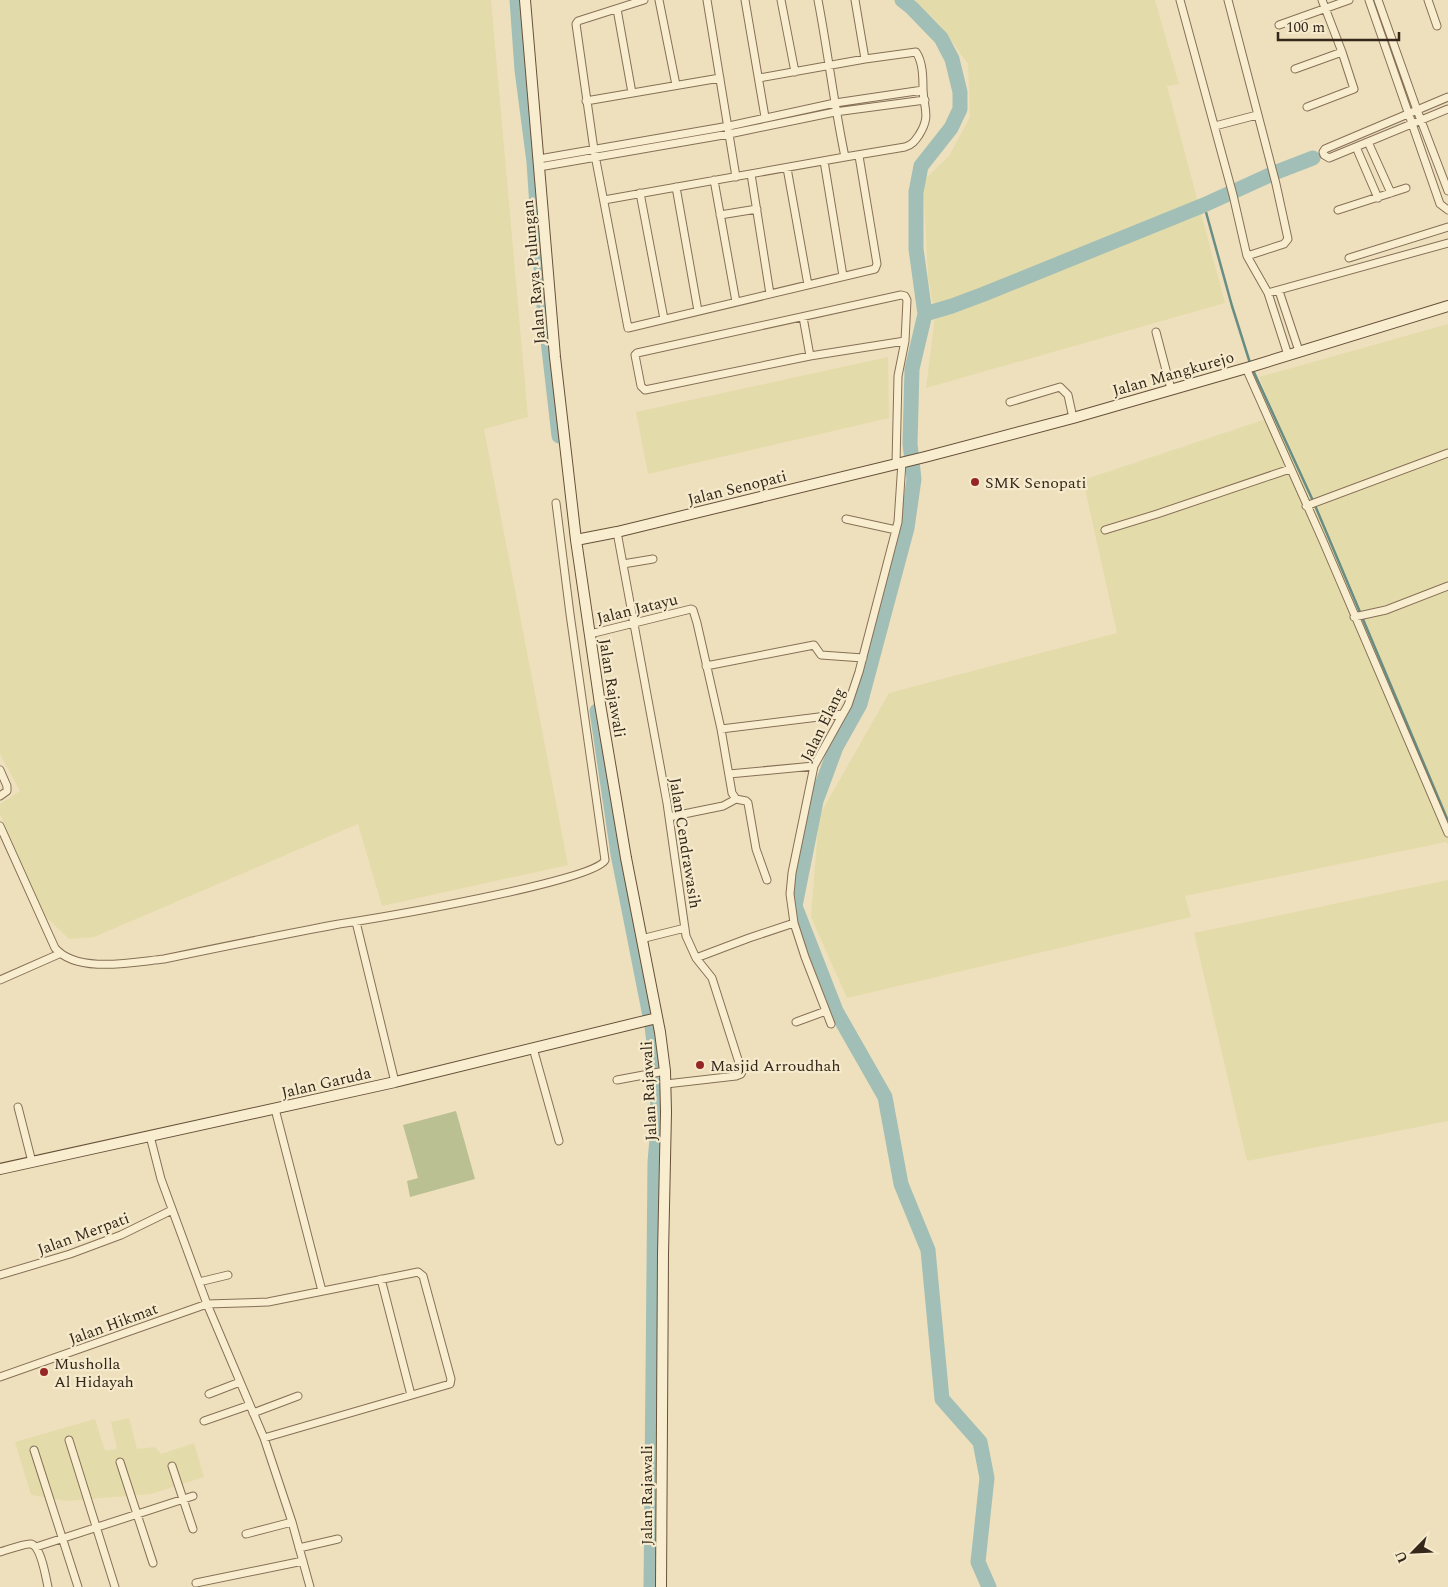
<svg xmlns="http://www.w3.org/2000/svg" width="1448" height="1587" font-family="Spectral,serif">
<rect width="100%" height="100%" fill="#eee0bd"/>
<path fill="#e4dbaa" d="M0 0H491L528 417 484 429 568 865 382 906 358 824 94 937 69 939 45 916 20 864 0 814V804L20 791 0 754Z
M915 0H1155L1179 84 1167 86 1225 303 926 388 935 316 928 277 923 181 949 156 970 117 968 64 939 24Z
M1448 324V845L1446 842 1185 896 1191 917 847 998 811 917 819 816 889 693 1117 633 1083 480 1275 416 1259 377Z
M888 357 889 418 648 474 636 412Z
M1448 880V1121L1247 1161 1194 933Z
M129 1418 137 1449 155 1447 161 1454 194 1443 204 1477 151 1494 67 1501 31 1495 15 1442 95 1419 105 1451 117 1449 111 1422Z"/>
<path fill="#bac091" d="M456 1111 475 1179 410 1197 407 1181 418 1178 403 1125Z"/>
<g fill="none" stroke-linecap="round" stroke-linejoin="round">
<path stroke="#688d84" stroke-width="2.5" d="M1204 205 1232 306 1250 363
M1252 368 1314 503 1448 821"/>
<path stroke="#a1bfb7" stroke-width="15" d="M517 0 522 70 534 162 543 297 559 436
M902 0 912 8 941 38 952 59 960 92V109L951 128 921 166 916 192V249L925 314 912 369 910 444 914 479 907 528 860 704 836 747 816 801 795 906 836 1011 885 1097 901 1184 928 1250 942 1399 980 1442 987 1478 978 1562 989 1587
M925 314 952 306 984 294 1204 205 1274 173 1313 158
M597 711 618 854 652 1026 657 1070 658 1126 655 1162 651 1587"/>
<g stroke="#867056" stroke-width="9">
<path id="street" d="M644 0 578 21 576 24 594 150 628 328 875 269 877 264 859 156
M659 0 676 85
M707 0 736 177
M745 0 765 117
M781 0 795 72
M855 0 865 59
M1180 0 1233 195 1247 256 1268 293 1288 355
M1228 0 1276 184 1288 239 1284 244 1247 256
M1369 0 1440 204 1448 210
M1378 0 1417 110 1448 191
M1428 0 1437 26
M617 9 632 93
M1279 25 1349 0
M1295 69 1342 52
M759 78 865 59 916 52C923 62 923 78 923 90 924 110 931 116 919 135 915 141 912 145 905 147L845 157C834 105 828 52 818 0
M1448 97 1325 149 1323 152 1324 155 1329 158 1448 109
M586 101 720 78
M1307 107 1354 89 1342 52 1322 0
M1215 126 1257 115
M1368 142 1391 193
M1356 147 1378 198
M539 159 729 126 835 103 923 90
M824 161 843 276
M539 167 729 134 835 112 925 100
M787 168 808 285
M751 174 770 294
M714 180 736 302
M676 187 698 311
M640 193 664 319
M604 200 845 157
M1338 210 1406 188
M720 215 757 209
M1349 258 1448 227
M1279 291 1299 351
M1268 293 1448 243
M803 317 810 356
M1156 332 1171 389
M1246 368 1323 541 1448 833
M1010 402 1060 387 1068 395 1073 418
M896 464 898 376 905 341 907 300 905 296 901 295 637 353 635 355 641 386 645 390 810 356 905 341
M1306 506 1448 453
M846 519 896 530
M1105 530 1157 514 1290 469
M617 532 667 803 686 936 696 958 712 978 742 1072 741 1074 736 1076 666 1084
M623 564 653 559
M1354 617 1386 610 1448 586
M590 634 691 609 693 610 697 623 721 729 732 793 736 799 746 801 748 803 756 849 767 880
M706 666 814 645 821 655 863 658
M721 729 843 714
M0 770 7 786V791L0 796
M729 774 814 766
M669 817 723 806 736 799
M0 826 55 948C77 974 134 962 164 959 222 947 280 935 339 924 372 919 598 881 605 860L570 614 556 503
M356 922 395 1082
M641 939 685 928
M696 958 749 938 794 923
M0 980 59 954
M796 1022 826 1011
M831 1024 805 957 794 923 790 894 792 873 814 766 848 705 859 672 898 522 902 462
M533 1048 559 1141
M617 1080 665 1071
M18 1107 32 1162
M275 1109 322 1291
M150 1136 161 1179 207 1304 264 1438 292 1522 310 1587
M0 1275 70 1254 121 1235 172 1210
M381 1279 411 1395
M199 1282 228 1275
M0 1377 207 1304 268 1302 418 1272 423 1276 451 1379 450 1384 264 1438
M209 1394 240 1382
M253 1413 298 1396
M204 1421 250 1405
M69 1440 115 1587
M34 1450 78 1587
M120 1462 153 1563
M172 1466 193 1529
M246 1534 292 1522
M36 1547 193 1496
M299 1548 338 1539
M0 1552C7 1550 25 1543 31 1544 41 1546 46 1578 48 1587
M196 1583 303 1561"/>
</g>
<g stroke="#675139" stroke-width="12">
<path id="secondary" d="M525 0 555 357 576 540 600 704 626 858 660 1032 665 1071 666 1112 663 1254 661 1587
M576 540 617 532 925 457 1073 418 1250 367 1448 306
M0 1169 395 1082 657 1018"/>
</g>
<use href="#street" stroke="#f9edd0" stroke-width="7"/>
<use href="#secondary" stroke="#f9edd0" stroke-width="10"/>
</g>
<g fill="#962625" stroke="#f5eacc" stroke-width="2">
<circle cx="975" cy="482" r="5"/>
<circle cx="700" cy="1065" r="5"/>
<circle cx="44" cy="1372" r="5"/>
</g>
<g text-anchor="middle" stroke-width="4.5" stroke-linejoin="round" paint-order="stroke">
<g font-size="16" fill="#35281b" stroke="#f5eacc">
<text transform="translate(533 272) rotate(-95)" y="6">Jalan Raya Pulungan</text>
<text transform="translate(1173 373) rotate(-16)" y="6">Jalan Mangkurejo</text>
<text transform="translate(737 487) rotate(-14)" y="6">Jalan Senopati</text>
<text transform="translate(637 608) rotate(-14)" y="6">Jalan Jatayu</text>
<text transform="translate(613 688) rotate(81)" y="6">Jalan Rajawali</text>
<text transform="translate(822 724) rotate(-64)" y="6">Jalan Elang</text>
<text transform="translate(686 843) rotate(81)" y="6">Jalan Cendrawasih</text>
<text transform="translate(326 1082) rotate(-13)" y="6">Jalan Garuda</text>
<text transform="translate(648 1091) rotate(-93)" y="6">Jalan Rajawali</text>
<text transform="translate(83 1233) rotate(-20)" y="6">Jalan Merpati</text>
<text transform="translate(113 1323) rotate(-20)" y="6">Jalan Hikmat</text>
<text transform="translate(646 1495) rotate(-90)" y="6">Jalan Rajawali</text>
</g>
<g font-size="16" fill="#35281b" stroke="#f5eacc" text-anchor="start">
<text x="985" y="488">SMK Senopati</text>
<text x="710" y="1071">Masjid Arroudhah</text>
<text x="54" y="1369">Musholla<tspan x="54" dy="18">Al Hidayah</tspan></text>
</g>
</g>
<g transform="translate(1413 1552) rotate(246)" stroke="#f5eacc" stroke-width="4" paint-order="stroke">
<path d="M0-4L9 19L0 12L-9 19Z" fill="#35281b"/>
<text y="-8" font-size="14" font-weight="bold" text-anchor="middle" fill="#35281b">U</text>
</g>
<path d="M1278 32v8h121v-8" fill="none" stroke="#35281b" stroke-width="2.5"/>
<text x="1286" y="32" font-size="15" fill="#35281b" stroke="#f5eacc" stroke-width="4" paint-order="stroke">100 m</text>
</svg>
